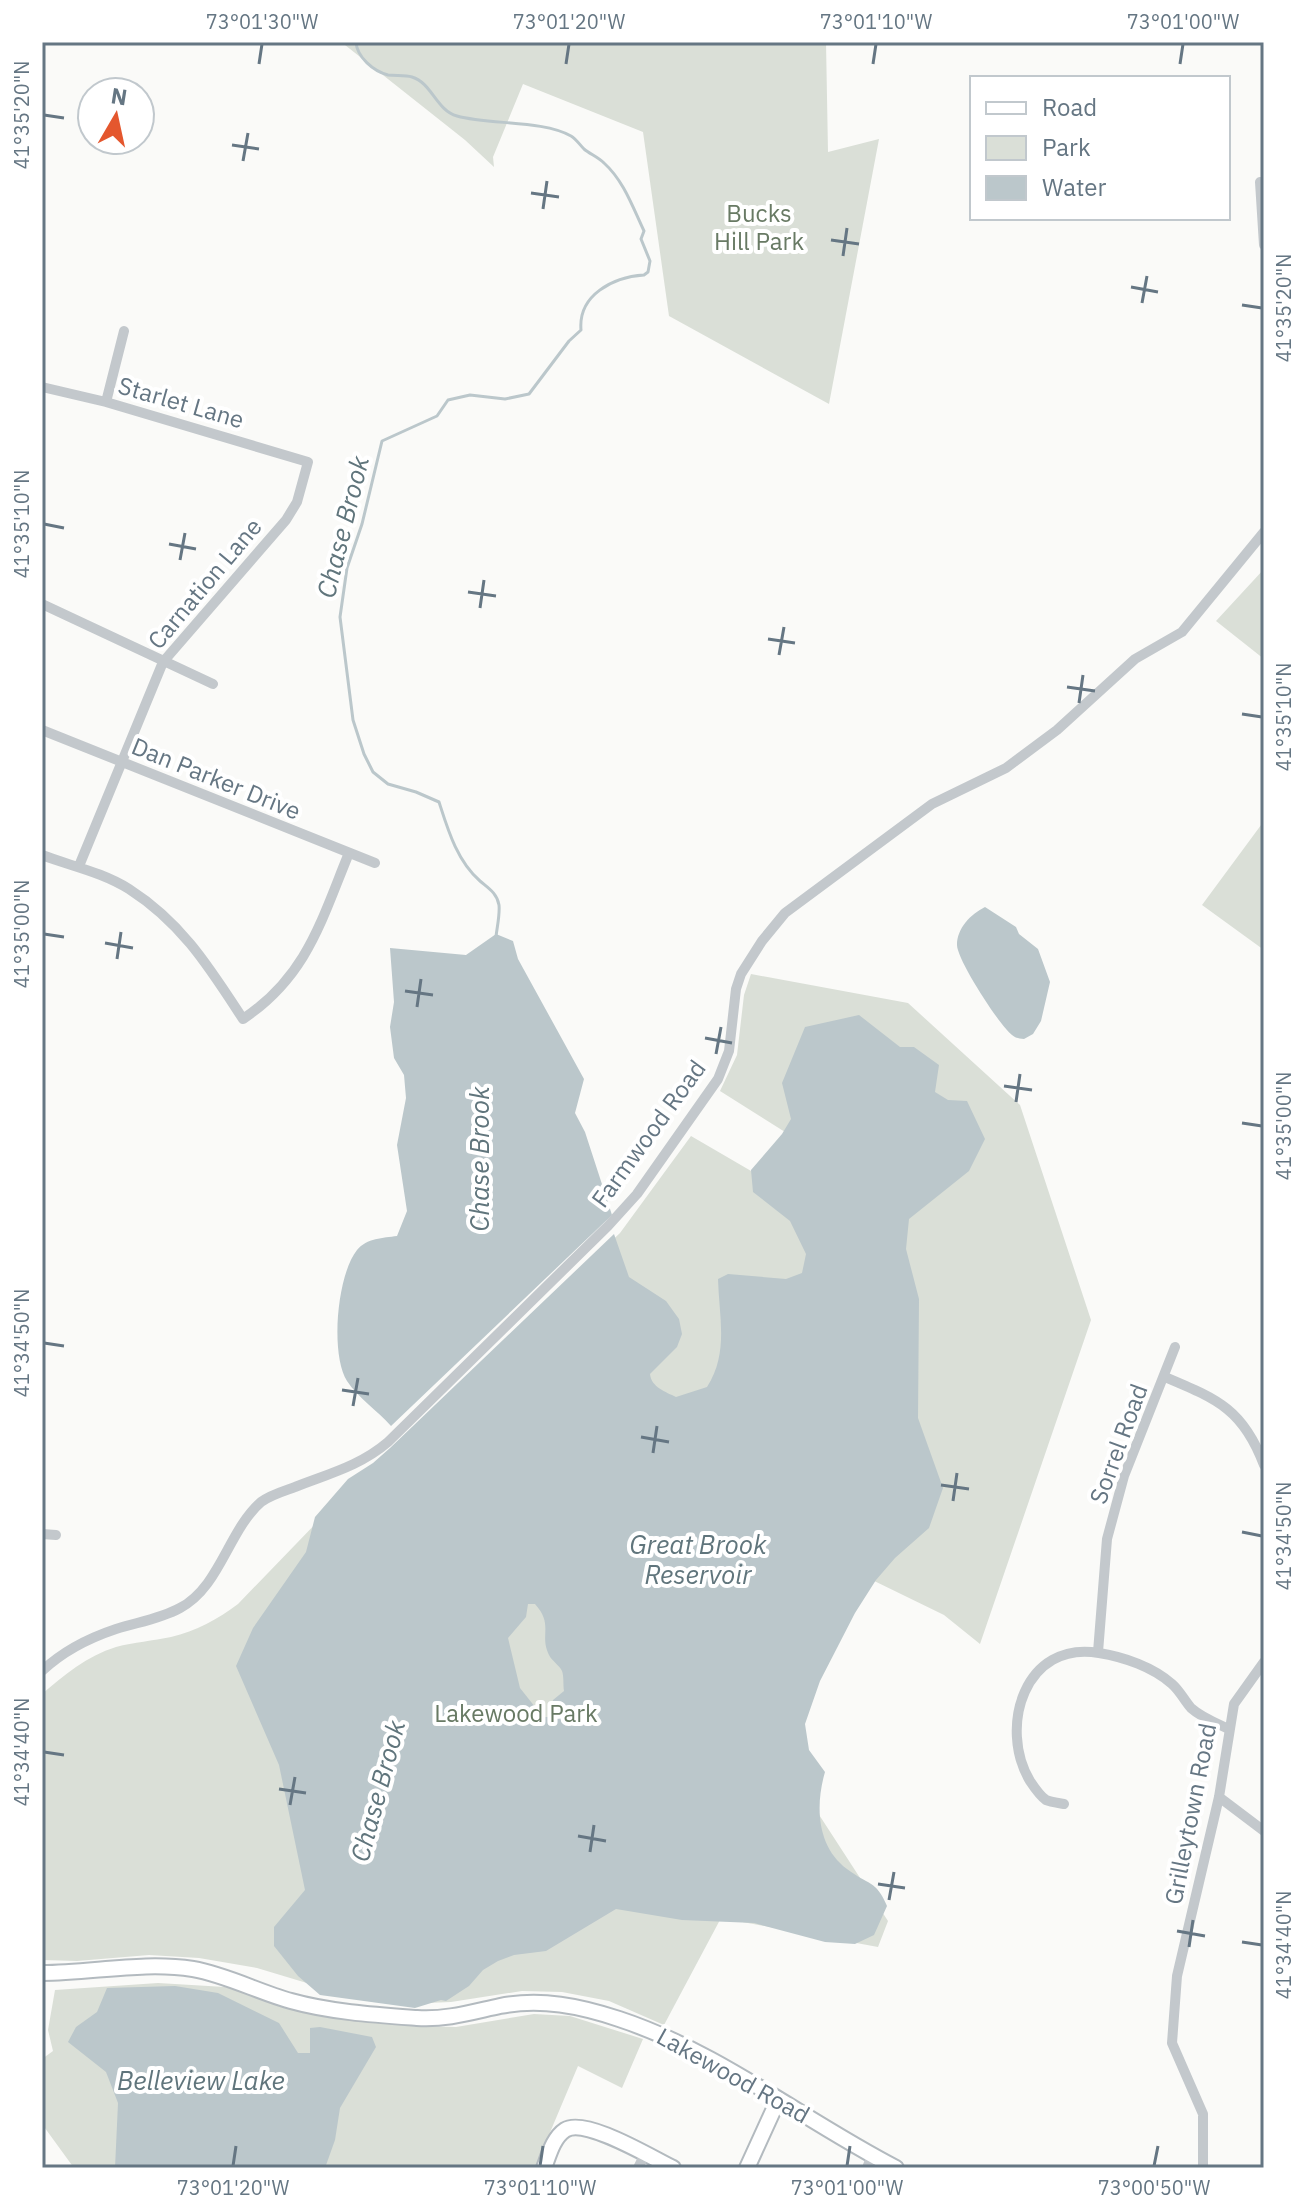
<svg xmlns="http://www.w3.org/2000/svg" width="1306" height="2210" font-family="'IBM Plex Sans',sans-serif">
<rect width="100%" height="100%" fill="#fafaf8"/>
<path fill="#dadfd7" d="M345 42H826L828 152 879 139 829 404 669 316 643 132 523 84 493 157 494 167 465 140 345 45Z
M1264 569V659L1216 621Z
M1264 821V950L1202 905Z
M751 974 908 1003 1020 1105 1091 1320 980 1644 944 1615 864 1576 792 1730 814 1807 888 1921 878 1947 721 1918 664 2025 609 2001 562 1992 522 1991 451 2002 427 2003 320 1987 257 1968 199 1958 149 1955 77 1961 42 1960V1694C64 1675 87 1656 116 1647 134 1642 153 1641 171 1637 196 1631 218 1619 238 1604L352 1486 620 1233 691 1136 806 1203 812 1149 720 1091 737 1055 744 995Z
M158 1983 225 1987 314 2011 417 2026 456 2027 534 2014 570 2016 643 2039 622 2088 578 2066 535 2168H74L42 2124V2059L53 2051 48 2030 55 1990Z"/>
<path fill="#bbc7cb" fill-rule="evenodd" d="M985 907 1016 927 1019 934 1038 949 1050 982 1041 1021 1033 1034 1024 1039C1019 1038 1017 1039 1012 1035 1000 1026 957 960 957 945 957 928 971 914 985 907Z
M496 934 513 941 518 959 584 1079 575 1113 585 1132 612 1215 391 1426C378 1411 358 1398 347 1381 330 1354 337 1275 357 1250 367 1238 383 1238 397 1236L407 1211 397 1145 406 1098 404 1075 394 1058 390 1027 394 1002 390 948 466 955Z
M859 1015 900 1047H914L939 1065 935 1092 948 1100 967 1101 985 1139 969 1171 909 1219 906 1249 919 1299 918 1418 943 1488 929 1528 895 1558 876 1580 855 1613 820 1681 805 1724 809 1750 825 1772C815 1806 817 1847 847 1869 868 1885 876 1880 887 1906L874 1935 855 1944 825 1942 754 1923 682 1920 616 1909 546 1951 514 1955 498 1961 483 1970 469 1986 446 2001 441 2000 415 2008 320 1995 298 1976 274 1946V1927L305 1890 279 1765 236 1666 253 1628 306 1552 315 1517 348 1479 373 1463 390 1448 614 1234 629 1277 666 1301 679 1319 682 1334 677 1347 650 1374C651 1387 666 1392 676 1397L707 1387C729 1353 719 1317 718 1279L728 1274 786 1279 802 1273 806 1254 790 1221 753 1192 751 1170 782 1134 791 1119 782 1083 805 1027ZM528 1604H535C554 1625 539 1635 549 1655 552 1661 559 1665 562 1671 564 1676 563 1685 564 1691L553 1700 551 1717H543L520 1688 508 1638 526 1617Z
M175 1986 218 1993 279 2023 298 2053H310V2028L320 2027 372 2037 376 2047 340 2108 335 2140 325 2168H115L118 2103 106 2072 68 2042 76 2027 97 2012 107 1988Z"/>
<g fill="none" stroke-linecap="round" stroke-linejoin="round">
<path stroke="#bbc7cb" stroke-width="3" d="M356 42C357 57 373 71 388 75 396 76 405 75 412 77 432 83 436 110 457 116 489 125 543 120 571 136 576 139 580 145 584 149 590 154 598 157 604 163 624 181 633 208 644 231L641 239 650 261 648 272 644 275C613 277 578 295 581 330L569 341 529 394 505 399 470 395 448 400 437 416 382 441 362 524 347 568 340 617 353 720 364 754 373 772 388 784 416 792 439 802C448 830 457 861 480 881 488 888 497 893 499 905 500 915 497 927 496 937"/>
<g stroke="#b3babf" stroke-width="18">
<path id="secondary" d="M42 1973C92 1973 143 1961 193 1969 227 1975 258 1992 291 2001 330 2012 376 2015 417 2018 446 2020 472 2012 500 2006 541 1998 580 2006 619 2019 719 2052 803 2120 896 2168
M544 2168C549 2155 553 2138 565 2130 585 2117 652 2158 673 2168
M747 2168 778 2100"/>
</g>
<path stroke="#c3c8cc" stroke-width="10" d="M1260 182 1264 245
M42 387 106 402 308 462 297 502 286 520 163 662 79 866
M106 402 124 331
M42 604 213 684
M42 730 375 863
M42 855C71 866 102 872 129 889 182 923 209 967 243 1019 307 976 321 921 349 853
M1165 1377C1217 1399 1243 1409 1264 1465
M42 1534 56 1535
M1098 1652 1107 1539 1124 1476 1175 1347
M42 1671C63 1651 89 1638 116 1629 138 1622 160 1619 180 1608 220 1587 228 1531 261 1502 270 1495 284 1491 295 1487 328 1474 360 1466 388 1442L608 1226 637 1194 718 1079 729 1051 736 989 741 974 762 941 785 913 932 804 1006 768 1057 730 1135 659 1182 632 1264 532
M1219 1797 1264 1831
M1064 1804C1059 1803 1051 1802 1046 1800 1040 1796 1034 1787 1030 1781 998 1727 1025 1640 1099 1653 1124 1657 1153 1667 1172 1684 1180 1691 1184 1700 1191 1708 1202 1718 1216 1723 1229 1729
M638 2168 645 2154
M867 2168 872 2155
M1203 2168V2114L1172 2043 1177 1976 1219 1797 1234 1704 1264 1662"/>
<use href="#secondary" stroke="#fff" stroke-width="14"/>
</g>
<path fill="none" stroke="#657683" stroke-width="3" d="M259 64 262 44M566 64 569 44M873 64 876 44M1180 64 1183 44M44 115 64 118M232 145 259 149M243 161 248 133M531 193 559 197M543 209 547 181M831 240 859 244M843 256 847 228M1131 287 1158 292M1142 303 1147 276M1242 305 1262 308M44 524 64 528M169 544 196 549M180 560 185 533M468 592 496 596M480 608 484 580M768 639 795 643M779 655 784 627M1067 687 1095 691M1079 703 1083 675M1242 714 1262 717M44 934 64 937M105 943 133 948M117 959 121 932M405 991 433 995M417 1007 421 979M705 1038 732 1043M716 1054 721 1027M1004 1086 1032 1090M1016 1102 1020 1074M1242 1123 1262 1126M44 1343 64 1346M342 1390 369 1394M353 1406 358 1378M641 1437 669 1442M653 1453 657 1426M941 1485 969 1489M953 1501 957 1473M1242 1532 1262 1536M44 1752 64 1755M279 1789 306 1793M290 1805 295 1777M578 1836 606 1841M590 1852 594 1825M878 1884 905 1888M889 1900 894 1872M1177 1931 1205 1936M1242 1942 1262 1945M1189 1947 1193 1920M233 2166 236 2146M540 2166 543 2146M847 2166 850 2146M1154 2166 1158 2146"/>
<g text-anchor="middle" stroke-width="8" stroke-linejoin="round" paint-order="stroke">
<g font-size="24" fill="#687a64" stroke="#fff">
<text x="759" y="222">Bucks<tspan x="759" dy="28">Hill Park</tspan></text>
<text x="516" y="1722">Lakewood Park</text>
</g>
<g font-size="24" fill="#657683" stroke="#fff">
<text transform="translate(181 403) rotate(16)" y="8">Starlet Lane</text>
<text transform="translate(205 584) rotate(-50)" y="8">Carnation Lane</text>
<text transform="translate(216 779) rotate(22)" y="8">Dan Parker Drive</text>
<text transform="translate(649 1134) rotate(-54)" y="8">Farmwood Road</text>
<text transform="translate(1119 1444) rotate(-70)" y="8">Sorrel Road</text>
<text transform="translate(1191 1814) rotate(-79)" y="8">Grilleytown Road</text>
<text transform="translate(733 2076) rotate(29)" y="8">Lakewood Road</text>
</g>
<g font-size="26" font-style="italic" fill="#60757c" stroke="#fff">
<text transform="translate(343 527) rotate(-76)" y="9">Chase Brook</text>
<text transform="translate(480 1159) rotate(-90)" y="9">Chase Brook</text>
<text x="698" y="1554">Great Brook<tspan x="698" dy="30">Reservoir</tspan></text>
<text transform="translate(378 1791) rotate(-75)" y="9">Chase Brook</text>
<text x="201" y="2090">Belleview Lake</text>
</g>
</g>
<rect width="1306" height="2210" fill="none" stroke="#ffffff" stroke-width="88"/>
<rect x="970" y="76" width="260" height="144" fill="#ffffff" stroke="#c1c8cd" stroke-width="2"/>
<rect x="986" y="102" width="40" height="12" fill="#ffffff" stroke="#c1c8cd" stroke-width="2"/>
<text x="1042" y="116" font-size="24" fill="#657683">Road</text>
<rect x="986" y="136" width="40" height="24" fill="#dadfd7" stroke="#c1c8cd" stroke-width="2"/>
<text x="1042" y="156" font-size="24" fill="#657683">Park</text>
<rect x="986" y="176" width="40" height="24" fill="#bbc7cb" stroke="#c1c8cd" stroke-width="2"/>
<text x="1042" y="196" font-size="24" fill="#657683">Water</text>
<g transform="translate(116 116) rotate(9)"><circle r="38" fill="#ffffff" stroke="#c1c8cd" stroke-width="2"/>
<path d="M0-6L14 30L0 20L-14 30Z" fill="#e4572e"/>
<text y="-12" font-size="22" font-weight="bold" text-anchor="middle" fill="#657683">N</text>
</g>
<rect x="44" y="44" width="1218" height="2122" fill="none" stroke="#657683" stroke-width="3"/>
<g font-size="20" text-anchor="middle" fill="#657683">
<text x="262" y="29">73°01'30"W</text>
<text x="569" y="29">73°01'20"W</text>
<text x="876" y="29">73°01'10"W</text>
<text x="1183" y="29">73°01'00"W</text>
<text transform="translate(22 115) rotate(-90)" y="7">41°35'20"N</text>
<text transform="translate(1284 308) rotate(-90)" y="7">41°35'20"N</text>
<text transform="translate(22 524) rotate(-90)" y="7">41°35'10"N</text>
<text transform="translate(1284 717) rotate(-90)" y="7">41°35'10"N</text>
<text transform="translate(22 934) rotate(-90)" y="7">41°35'00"N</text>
<text transform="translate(1284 1126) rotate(-90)" y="7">41°35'00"N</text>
<text transform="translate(22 1343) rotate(-90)" y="7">41°34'50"N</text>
<text transform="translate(1284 1536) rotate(-90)" y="7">41°34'50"N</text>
<text transform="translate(22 1752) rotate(-90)" y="7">41°34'40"N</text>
<text transform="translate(1284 1945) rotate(-90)" y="7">41°34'40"N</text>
<text x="233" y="2195">73°01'20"W</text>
<text x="540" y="2195">73°01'10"W</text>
<text x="847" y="2195">73°01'00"W</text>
<text x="1154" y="2195">73°00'50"W</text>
</g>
</svg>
